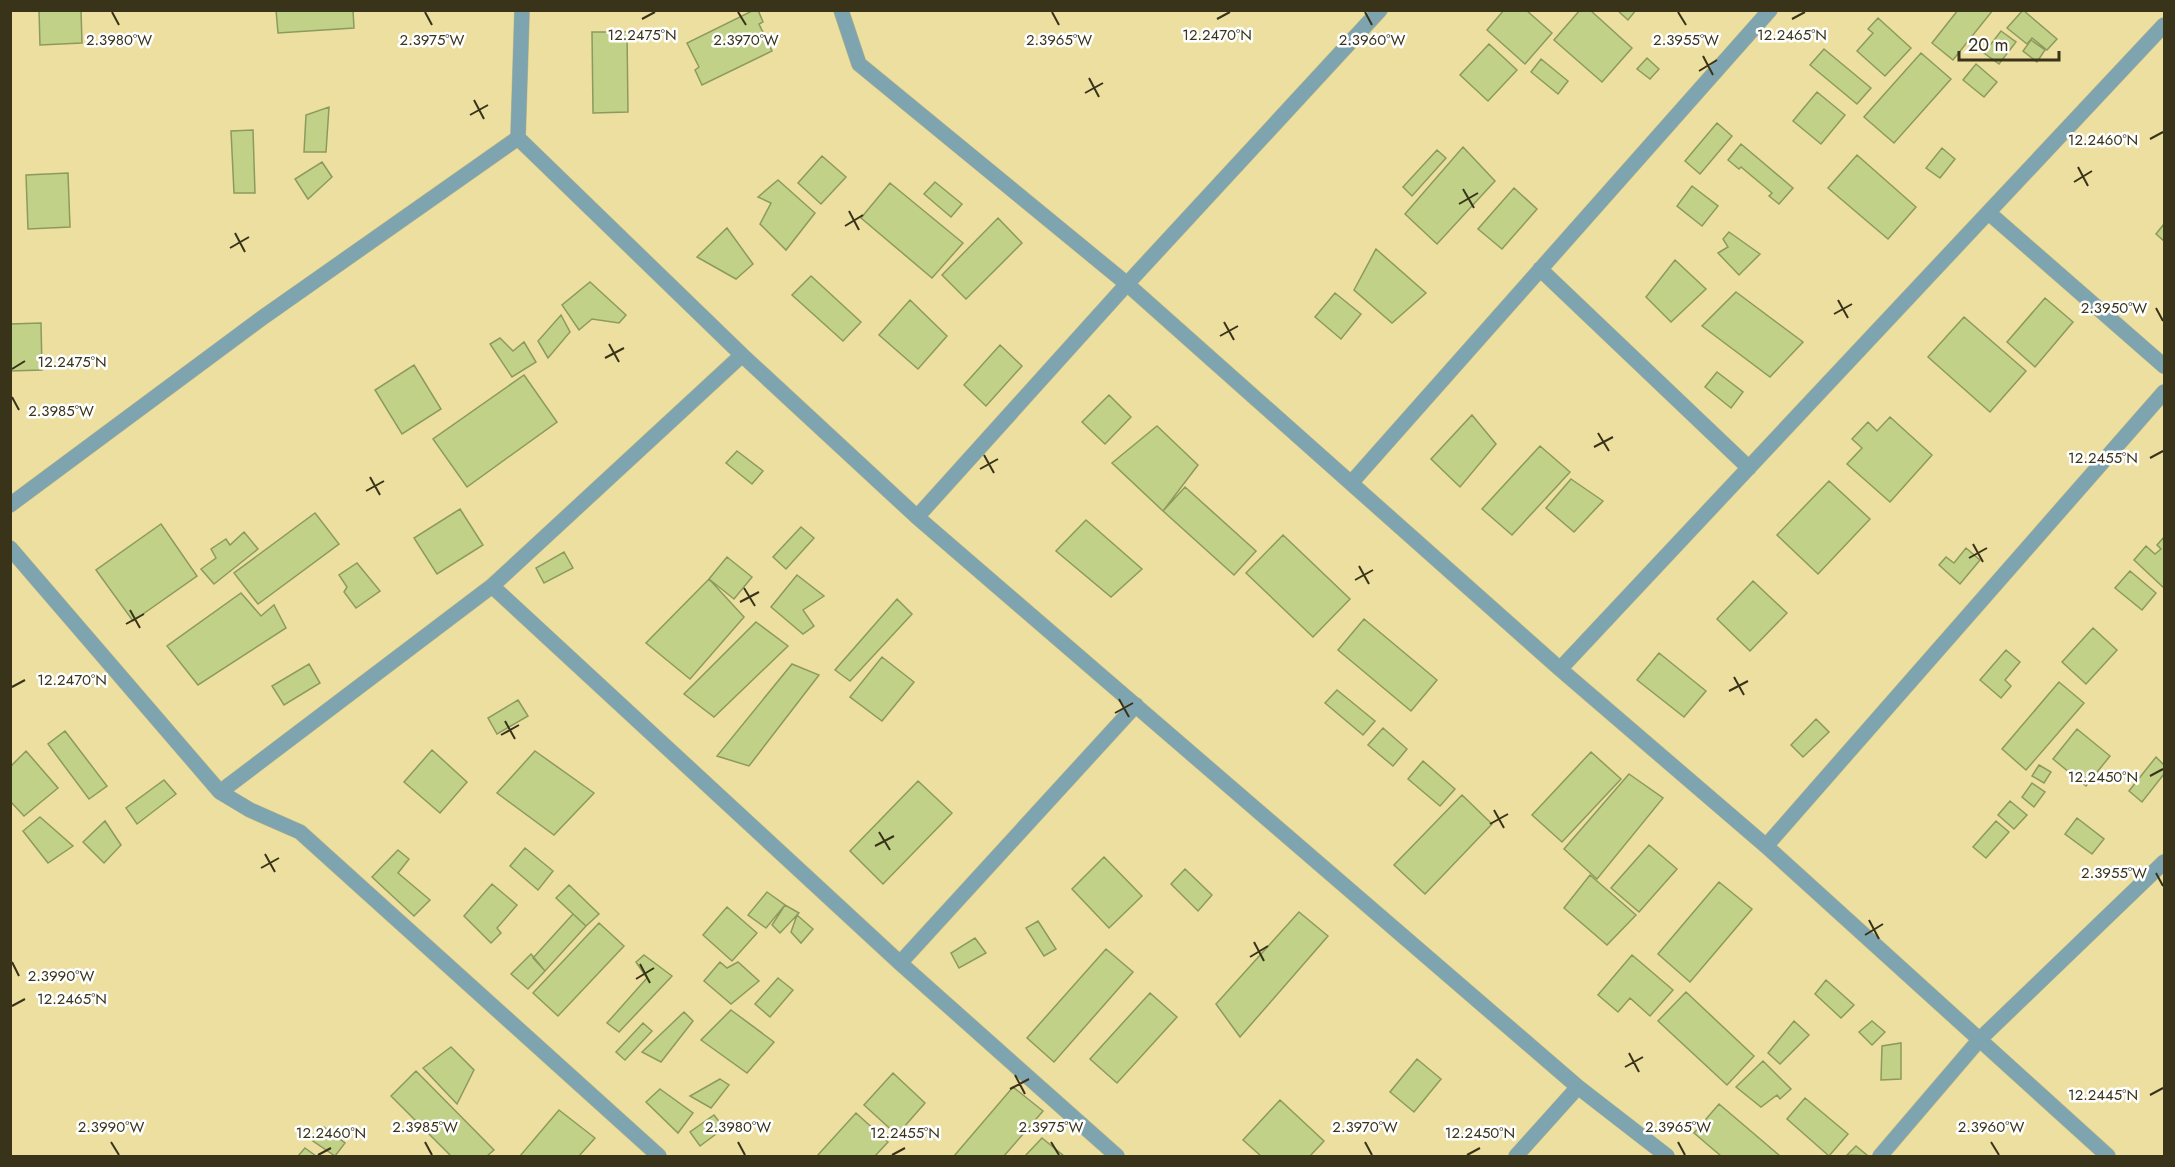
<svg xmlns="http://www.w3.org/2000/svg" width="2175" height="1167" font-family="Jost,sans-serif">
<rect width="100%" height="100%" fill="#ecdf9f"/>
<path fill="#c1d187" stroke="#8d9a5e" stroke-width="1.5" d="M39 10H81L82 43 40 45Z
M276 10H353L354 28 278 33Z
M754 10H758L763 22 759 24 772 51 702 85 695 70 699 67 687 43Z
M1504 10H1526L1552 33 1525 64 1487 30Z
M1580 10H1590L1632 48 1602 82 1554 40Z
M1617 10H1636L1628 20Z
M1958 10H1993L1953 60 1932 43Z
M2023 10 2057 39 2047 50 2032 38 2027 44 2007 28Z
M1878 18 1911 48 1885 76 1857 51 1873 33 1868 29Z
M2001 31 2016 42 1999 64 1984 53Z
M592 32H627L628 112 593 113Z
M2031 40 2045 50 2037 62 2023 51Z
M1489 44 1517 70 1488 101 1460 75Z
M1824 49 1871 88 1857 104 1810 65Z
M1921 53 1951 79 1894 143 1864 117Z
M1647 58 1659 69 1650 79 1637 69Z
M1541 59 1568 81 1558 94 1531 72Z
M1976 64 1997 82 1984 97 1963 80Z
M1817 92 1845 115 1821 144 1793 121Z
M329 107 326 152H304L306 115Z
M1717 123 1732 136 1700 174 1685 161Z
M253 130 255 193H234L231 131Z
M1741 144 1793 188 1779 204 1769 196 1772 193 1741 167 1739 169 1728 160Z
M1463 147 1495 181 1437 244 1405 214Z
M1942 148 1955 159 1940 178 1926 168Z
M1437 150 1446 158 1412 196 1403 187Z
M1857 155 1916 207 1888 239 1828 188Z
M822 156 846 177 821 204 798 183Z
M322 162 332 177 308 199 295 179Z
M68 173 70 227 28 229 26 175Z
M778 180 815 213 786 250 760 224 771 203 758 197Z
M935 182 962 204 951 217 924 194Z
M890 183 963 243 932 278 861 218Z
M1692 186 1718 206 1702 226 1677 206Z
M1514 188 1537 209 1502 249 1478 229Z
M998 218 1022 243 966 299 942 275Z
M2164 224V241L2156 234Z
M727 228 753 264 736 279 697 257Z
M1729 232 1760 254 1739 275 1718 253 1728 247 1723 239Z
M1376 249 1426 293 1392 323 1354 290Z
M1675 260 1706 289 1671 322 1646 297Z
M811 276 861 322 843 341 792 295Z
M590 282 626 315 619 323 592 319 579 330 562 305Z
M1736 292 1803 342 1770 377 1702 326Z
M1335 293 1361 314 1341 339 1315 317Z
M2045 298 2073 322 2035 367 2007 342Z
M910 300 947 336 918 369 879 335Z
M561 315 570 332 548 358 538 341Z
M1964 317 2026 371 1990 412 1928 357Z
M41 323 42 370 10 371V324Z
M500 338 513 351 524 342 536 362 512 377 490 344Z
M1000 345 1022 366 986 406 964 385Z
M414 365 441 409 402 434 375 390Z
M1717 372 1743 392 1731 408 1705 387Z
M524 375 557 422 467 487 433 439Z
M1109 395 1131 417 1105 444 1082 422Z
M1472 415 1496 444 1460 487 1431 459Z
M1890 417 1932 455 1890 502 1847 464 1862 448 1852 439 1868 422 1877 431Z
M1157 426 1198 465 1163 511 1112 463Z
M1540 446 1570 472 1512 535 1482 509Z
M737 451 763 471 752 484 726 463Z
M1571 479 1603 501 1574 532 1546 508Z
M1829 481 1870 519 1818 574 1777 535Z
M1185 487 1256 551 1234 575 1163 511Z
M460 509 483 545 437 574 414 538Z
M315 513 339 544 258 604 234 573Z
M1086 520 1142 569 1111 597 1056 551Z
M161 524 197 576 133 621 96 570Z
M801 527 814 538 786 569 773 557Z
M244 532 258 549 214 584 201 569 216 558 211 549 226 539 230 545Z
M1283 535 1350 599 1313 637 1246 573Z
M2164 537V588L2134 560 2146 546 2155 554 2161 549 2157 545Z
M1966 548 1980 560 1960 584 1939 565 1946 557 1954 563Z
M564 552 573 568 544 583 536 568Z
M727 557 752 577 734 599 709 579Z
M357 563 380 591 356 608 344 592 347 587 339 575Z
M2130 571 2156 593 2142 610 2115 588Z
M797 575 824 596 803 610 814 626 803 634 771 607Z
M709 579 744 617 690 679 646 643Z
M1753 581 1787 613 1750 651 1717 619Z
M241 593 261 616 274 605 286 628 198 685 167 646Z
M897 599 912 614 850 681 835 670Z
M1364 619 1437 680 1411 711 1338 650Z
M756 622 788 646 714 717 684 694Z
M2093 628 2117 650 2086 684 2062 662Z
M2006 650 2020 662 2005 680 2011 686 2001 698 1980 680Z
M1659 653 1706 691 1684 717 1637 680Z
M882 657 914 682 882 721 850 697Z
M309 664 320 683 284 705 272 686Z
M792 664 819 675 749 766 717 756Z
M2059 682 2084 703 2026 770 2002 749Z
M1337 690 1375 721 1363 735 1325 703Z
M518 700 528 716 497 734 488 718Z
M1816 719 1829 732 1803 757 1791 745Z
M1383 728 1407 749 1393 766 1368 745Z
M2077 729 2110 756 2086 786 2053 759Z
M65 731 107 786 89 799 48 744Z
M432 750 467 782 440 813 404 782Z
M26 751 58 788 24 816 10 801V767Z
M535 751 594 793 554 835 497 793Z
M1591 752 1621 779 1562 842 1532 815Z
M2156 757 2164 765V774L2142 802 2129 791Z
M1423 761 1455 789 1440 806 1408 779Z
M2039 765 2051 772 2044 783 2032 776Z
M1629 774 1663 798 1597 879 1564 849Z
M164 780 176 794 137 824 126 808Z
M918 781 952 813 883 884 850 851Z
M2032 783 2045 792 2034 807 2022 797Z
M1462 795 1492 824 1425 894 1394 865Z
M2010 801 2027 815 2014 829 1998 815Z
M40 817 73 846 48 863 23 831Z
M2077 818 2104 839 2092 854 2065 834Z
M105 821 121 845 104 863 83 842Z
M1996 821 2009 832 1986 858 1973 847Z
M1649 845 1677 869 1639 912 1611 888Z
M525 848 553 871 538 890 510 866Z
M398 850 409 859 398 873 430 900 414 916 372 877Z
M1104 857 1142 896 1109 928 1072 889Z
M1185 869 1212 895 1198 911 1171 884Z
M1590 875 1636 915 1607 945 1564 908Z
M1719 882 1752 909 1690 982 1658 954Z
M492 884 517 905 497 928 501 933 491 943 464 916Z
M569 885 599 914 586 926 556 898Z
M767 892 785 905 766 928 748 915Z
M785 905 799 913 780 933 772 925Z
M727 907 757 933 732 961 703 935Z
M1299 912 1328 936 1240 1037 1216 1004Z
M573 914 586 926 545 971 533 958Z
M797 915 813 929 801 943 791 932Z
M1038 921 1056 949 1044 956 1026 928Z
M599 923 624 946 558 1016 533 993Z
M975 938 986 953 959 968 951 953Z
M1106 949 1133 972 1054 1062 1027 1038Z
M531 954 545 971 528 989 511 974Z
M644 955 672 976 619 1032 607 1023 647 978 636 962Z
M1632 955 1673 990 1650 1016 1630 998 1618 1012 1598 995Z
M720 962 727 968 738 962 759 981 731 1004 704 981Z
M778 978 793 990 770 1017 755 1004Z
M1826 980 1854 1005 1841 1018 1815 994Z
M1686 992 1754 1056 1727 1085 1658 1021Z
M1150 993 1177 1017 1117 1083 1090 1059Z
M731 1010 774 1042 747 1073 701 1040Z
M684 1012 693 1021 661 1062 642 1052Z
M1794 1021 1809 1035 1780 1064 1768 1053Z
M1872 1021 1885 1032 1872 1045 1859 1032Z
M643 1023 652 1031 625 1060 616 1052Z
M1901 1043V1079L1881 1080 1882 1046Z
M451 1047 474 1070 457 1104 423 1068Z
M1417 1059 1441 1079 1414 1112 1390 1092Z
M1763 1061 1791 1089 1780 1099 1777 1095 1761 1107 1736 1087Z
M416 1071 494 1150 487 1156H451L391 1096Z
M893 1073 925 1103 897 1135 864 1105Z
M720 1079 729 1085 711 1108 690 1096Z
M1013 1087 1043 1111 1004 1156H954Z
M660 1089 693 1113 678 1133 646 1102Z
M1805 1098 1848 1134 1829 1156 1787 1119Z
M1280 1100 1324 1141 1310 1156H1261L1243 1140Z
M1719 1104 1780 1156H1721L1694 1133Z
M559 1110 595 1138 579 1156H520Z
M856 1113 888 1142 875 1156H817Z
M714 1115 724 1128 700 1146 690 1132Z
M324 1127 345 1143 335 1156 313 1141Z
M1042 1138 1064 1156H1025Z
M1856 1146 1868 1156 1847 1155Z
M305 1148 316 1156H298Z"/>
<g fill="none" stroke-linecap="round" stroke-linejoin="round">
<g stroke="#c8bd84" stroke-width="16">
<path id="minor" d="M522 10 518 138 742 355 917 517 1578 1087 1667 1156
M841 10 859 64 1127 284 1560 669 1766 846 2108 1156
M1989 213 2164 366
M1540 269 1749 468
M1351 483 1770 10
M10 505 262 318 518 138
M917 517 1127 284 1380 10
M10 548 220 792
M492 586 900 963 1117 1156
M1560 669 2164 25
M1766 846 2164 392
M900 963 1136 705
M659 1156 300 832 250 810 220 792 492 586 742 355
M1516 1156 1578 1087
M1880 1156 1980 1039 2164 862"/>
</g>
<use href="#minor" stroke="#7ea4af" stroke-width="15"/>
</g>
<path fill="none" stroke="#383319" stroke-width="2" d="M112 12 119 25M425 12 432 25M738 12 746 25M1052 12 1059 25M1365 12 1372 25M1678 12 1686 25M642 19 655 12M1217 19 1230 12M1792 19 1805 12M1703 56 1713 75M1699 71 1717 60M1089 78 1099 97M1085 93 1103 83M474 100 484 119M470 115 488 105M2150 139 2163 132M2078 167 2088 186M2074 182 2092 171M1463 189 1474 208M1459 204 1478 193M849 211 859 230M845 226 863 215M235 233 245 252M230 248 249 237M1838 300 1848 318M2156 308 2163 321M1834 314 1852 304M1224 322 1234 340M1220 336 1238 326M609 344 619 362M605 358 624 348M12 369 25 361M12 397 19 410M1598 433 1609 451M1594 447 1613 437M984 455 994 473M2150 458 2163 451M980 469 998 459M370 477 380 495M366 491 384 481M1973 544 1983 562M1969 558 1987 548M1359 566 1369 584M1355 580 1373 570M744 588 755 606M740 602 759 592M130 610 140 628M126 624 144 614M1734 677 1744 695M12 687 25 680M1729 691 1748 681M1119 699 1129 717M1115 713 1133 703M505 721 515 739M501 735 519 725M2150 776 2163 769M1494 810 1504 828M1490 824 1508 814M879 832 890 850M875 846 894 836M265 854 275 872M261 868 279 858M2156 873 2163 886M1869 920 1879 939M1865 935 1883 924M1254 942 1264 961M1250 957 1268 946M12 962 19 976M640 964 650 983M636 979 654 968M12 1006 25 999M1629 1053 1639 1072M1625 1067 1643 1057M1015 1075 1025 1094M1010 1089 1029 1079M2150 1095 2163 1088M111 1142 119 1155M425 1142 432 1155M738 1142 745 1155M1051 1142 1059 1155M1365 1142 1372 1155M1678 1142 1685 1155M1991 1142 1999 1155M318 1155 331 1148M892 1155 905 1148M1467 1155 1480 1148"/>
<g font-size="15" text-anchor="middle" fill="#383319" stroke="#fff" stroke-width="5" stroke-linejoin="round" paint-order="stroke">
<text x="642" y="40">12.2475°N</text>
<text x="1217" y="40">12.2470°N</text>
<text x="1792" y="40">12.2465°N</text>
<text x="119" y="45">2.3980°W</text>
<text x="432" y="45">2.3975°W</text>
<text x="746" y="45">2.3970°W</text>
<text x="1059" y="45">2.3965°W</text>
<text x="1372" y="45">2.3960°W</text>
<text x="1686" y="45">2.3955°W</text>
<text x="2103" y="145">12.2460°N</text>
<text x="2114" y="313">2.3950°W</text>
<text x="72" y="367">12.2475°N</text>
<text x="61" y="416">2.3985°W</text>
<text x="2103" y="463">12.2455°N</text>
<text x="72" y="685">12.2470°N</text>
<text x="2103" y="782">12.2450°N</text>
<text x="2114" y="878">2.3955°W</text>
<text x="61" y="981">2.3990°W</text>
<text x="72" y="1004">12.2465°N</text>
<text x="2103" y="1100">12.2445°N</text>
<text x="111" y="1132">2.3990°W</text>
<text x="425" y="1132">2.3985°W</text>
<text x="738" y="1132">2.3980°W</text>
<text x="1051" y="1132">2.3975°W</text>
<text x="1365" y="1132">2.3970°W</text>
<text x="1678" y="1132">2.3965°W</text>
<text x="1991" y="1132">2.3960°W</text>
<text x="331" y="1138">12.2460°N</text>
<text x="905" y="1138">12.2455°N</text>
<text x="1480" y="1138">12.2450°N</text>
</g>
<rect width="2175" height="1167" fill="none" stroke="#383319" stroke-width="24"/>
<path d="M1959 51v9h100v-9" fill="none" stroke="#383319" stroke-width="3"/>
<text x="1968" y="51" font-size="18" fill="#383319" stroke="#ffffff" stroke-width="4.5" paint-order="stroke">20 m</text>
</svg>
